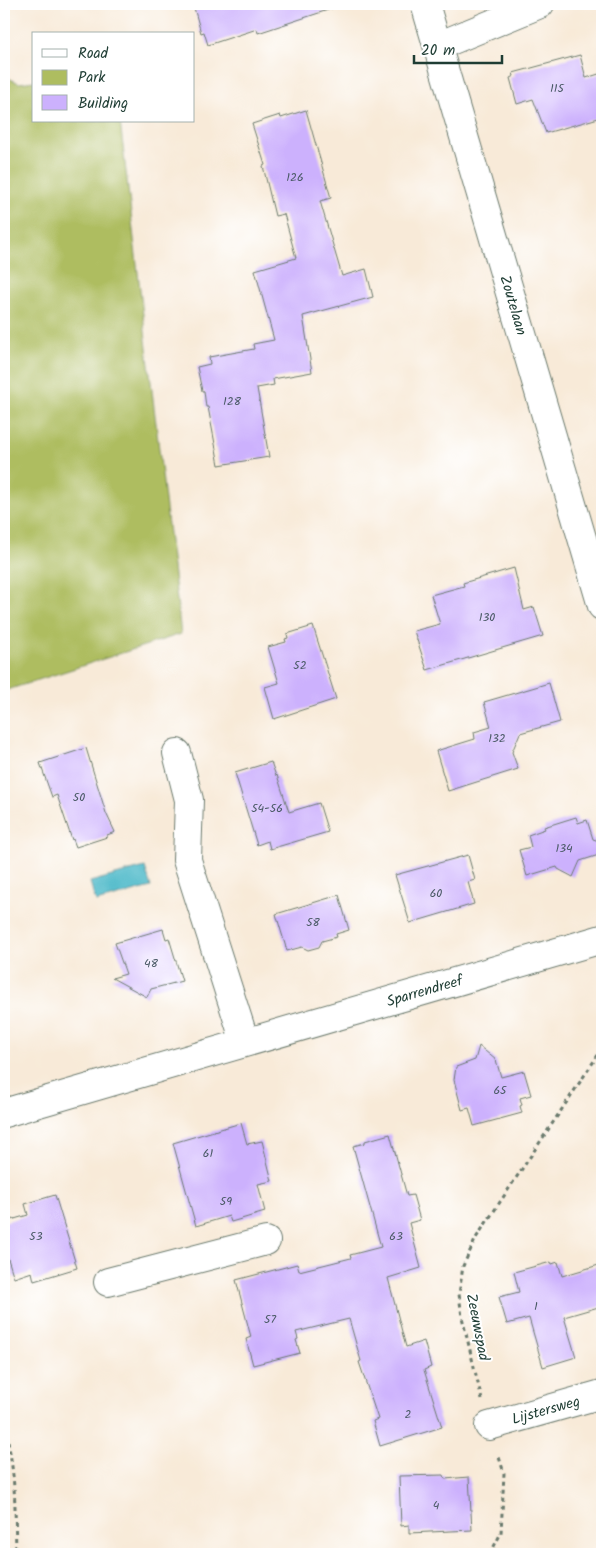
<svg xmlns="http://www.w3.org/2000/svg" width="606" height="1558" font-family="Kalam,sans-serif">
<rect width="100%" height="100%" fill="#fff"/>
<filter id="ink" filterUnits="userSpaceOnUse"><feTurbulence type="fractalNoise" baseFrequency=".02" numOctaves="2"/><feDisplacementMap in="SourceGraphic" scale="10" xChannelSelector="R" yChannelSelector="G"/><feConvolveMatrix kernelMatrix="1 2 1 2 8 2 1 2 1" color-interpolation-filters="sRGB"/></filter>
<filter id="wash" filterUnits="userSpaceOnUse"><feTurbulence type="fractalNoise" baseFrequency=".0096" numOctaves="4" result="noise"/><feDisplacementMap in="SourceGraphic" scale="20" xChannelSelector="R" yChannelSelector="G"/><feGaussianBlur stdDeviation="1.12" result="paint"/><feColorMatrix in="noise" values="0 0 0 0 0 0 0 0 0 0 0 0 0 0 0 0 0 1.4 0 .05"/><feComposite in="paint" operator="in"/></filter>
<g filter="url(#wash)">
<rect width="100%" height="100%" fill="#f8ead8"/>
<path fill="#aebd60" stroke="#667d4a" d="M4 76 19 83 34 81V121H120L181 634 4 691Z"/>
<path fill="#4db9c9" stroke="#367b7e" d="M145 867 151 887 96 902 90 882Z"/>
<g id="blocks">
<path fill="#ccb1fd" d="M193 4H333L334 8 258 33 257 29 208 45 204 32 201 33Z
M580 55 586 78 602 73V117L546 133 533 99 517 104 510 78 514 76 513 73Z
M306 110 331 198 320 201 342 276 366 269 373 297 303 316 312 372 273 379 274 385 257 388 269 457 219 465 208 407H206L204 391H202L197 367 210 364 209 357 254 349 253 344 274 340 255 270 296 258 284 214 275 216 263 166 265 165 252 124 280 115 281 118Z
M514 568 524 610 534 607 543 636 427 670 414 631 440 624 431 595 464 586 463 583Z
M313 626 336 699 274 719 265 687 279 683 268 647 286 642 285 639 288 638 287 634Z
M549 683 560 722 520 733 512 752 518 769 448 791 436 751 475 739 474 732 491 727 484 702Z
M86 748 106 813 115 832 107 835V837L76 847 73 839 72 840 57 795 52 797 40 763Z
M271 762 276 776 277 775 289 812 319 803 328 832 270 849 268 841 257 845 235 773Z
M576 817 578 823 587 820 593 839 602 842V854L580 861 573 877 558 869 557 867 527 876 519 850 531 847 528 835 545 829 544 827Z
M468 855 475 880 468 882 474 904 410 923 395 875Z
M339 895 349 930 336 934 337 937 322 941 319 947 308 950 302 947 287 951 276 914Z
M163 929 166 939 169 938 182 981 151 989 147 997 112 978 126 974 115 943Z
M479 1046 496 1060 501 1077 524 1071 531 1095 520 1098 522 1105 520 1106 522 1113 474 1126 469 1108 462 1110 454 1080 456 1067 475 1060Z
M241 1123 247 1144 262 1141 272 1181 258 1184 265 1212 231 1222 229 1216 196 1226 173 1143Z
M390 1134 407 1196 413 1195 420 1220 409 1223 421 1268 388 1278 406 1347 424 1341 431 1367 424 1370 442 1427 380 1446 373 1421 378 1419 359 1362 361 1361 349 1319 296 1332 298 1339 296 1340 300 1353 253 1365 246 1339 251 1337 236 1280 297 1264 299 1271 351 1258 350 1255 381 1247 353 1146 365 1143V1141Z
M55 1195 77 1268 34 1281 32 1272 14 1278 4 1246V1222L28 1215 25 1204Z
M551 1262 552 1264 558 1262 562 1276 602 1264V1306L564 1317 576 1357 543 1367 529 1318 507 1324 499 1297 519 1292 514 1272Z
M444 1475 445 1479 469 1477 472 1530 409 1533V1525L401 1526 399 1476Z"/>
</g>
</g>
<g filter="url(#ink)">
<use href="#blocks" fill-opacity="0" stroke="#6b7a6d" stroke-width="1"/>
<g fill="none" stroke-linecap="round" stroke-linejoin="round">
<g stroke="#6b7a6d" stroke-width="30">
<g id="minor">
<path id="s1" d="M425 4 602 606"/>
<path d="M438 46 540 4"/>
<path d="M177 753 189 800 187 860 245 1042"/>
<path id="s2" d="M4 1113 602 939"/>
<path d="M108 1282 266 1241"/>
<path id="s3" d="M489 1426 602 1394"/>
</g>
</g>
<path stroke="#6b7a6d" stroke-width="3" stroke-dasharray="4 4" stroke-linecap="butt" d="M482 1400 462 1317 459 1294 463 1266 476 1238 602 1049
M4 1426C16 1468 15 1511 16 1554
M490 1554 501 1533 504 1473 498 1454"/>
<use href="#minor" stroke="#fff" stroke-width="28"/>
</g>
</g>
<g text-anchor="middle" stroke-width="4" stroke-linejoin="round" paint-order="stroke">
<g font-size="12" fill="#4a5a66">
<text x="557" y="92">115</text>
<text x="295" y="181">126</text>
<text x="232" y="405">128</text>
<text x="487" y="621">130</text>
<text x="300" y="669">52</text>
<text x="497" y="742">132</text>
<text x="79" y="801">50</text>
<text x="267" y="812">54-56</text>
<text x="564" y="852">134</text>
<text x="436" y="897">60</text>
<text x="313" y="926">58</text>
<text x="151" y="967">48</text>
<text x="500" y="1094">65</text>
<text x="208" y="1157">61</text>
<text x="226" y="1205">59</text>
<text x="36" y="1240">53</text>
<text x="396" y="1240">63</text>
<text x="536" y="1310">1</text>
<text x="270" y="1323">57</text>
<text x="408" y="1418">2</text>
<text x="436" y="1509">4</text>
</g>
<g font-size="15" fill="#1f3d34" stroke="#fff">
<text dy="5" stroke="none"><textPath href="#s1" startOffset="314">Zoutelaan</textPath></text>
<text dy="5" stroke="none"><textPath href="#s2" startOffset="438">Sparrendreef</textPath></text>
<text transform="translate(478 1327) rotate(79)" y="5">Zeeuwspad</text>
<text dy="5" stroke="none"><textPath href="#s3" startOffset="59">Lijstersweg</textPath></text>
</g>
</g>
<rect width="606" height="1558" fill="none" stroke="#fff" stroke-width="20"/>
<rect x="32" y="32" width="162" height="90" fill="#ffffff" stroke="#a5b1ae"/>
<rect x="42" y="49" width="25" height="8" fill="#ffffff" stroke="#a5b1ae"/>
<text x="78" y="58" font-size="15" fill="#1f3d34">Road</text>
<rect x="42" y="70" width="25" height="15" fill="#aebd60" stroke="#a5b1ae"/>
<text x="78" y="82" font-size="15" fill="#1f3d34">Park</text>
<rect x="42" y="95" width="25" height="15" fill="#ccb1fd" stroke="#a5b1ae"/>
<text x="78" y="108" font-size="15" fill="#1f3d34">Building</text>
<path d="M414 55v8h88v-8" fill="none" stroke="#1f3d34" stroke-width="2.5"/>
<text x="421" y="55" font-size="15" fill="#1f3d34" stroke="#ffffff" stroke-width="4" paint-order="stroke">20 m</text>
</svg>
